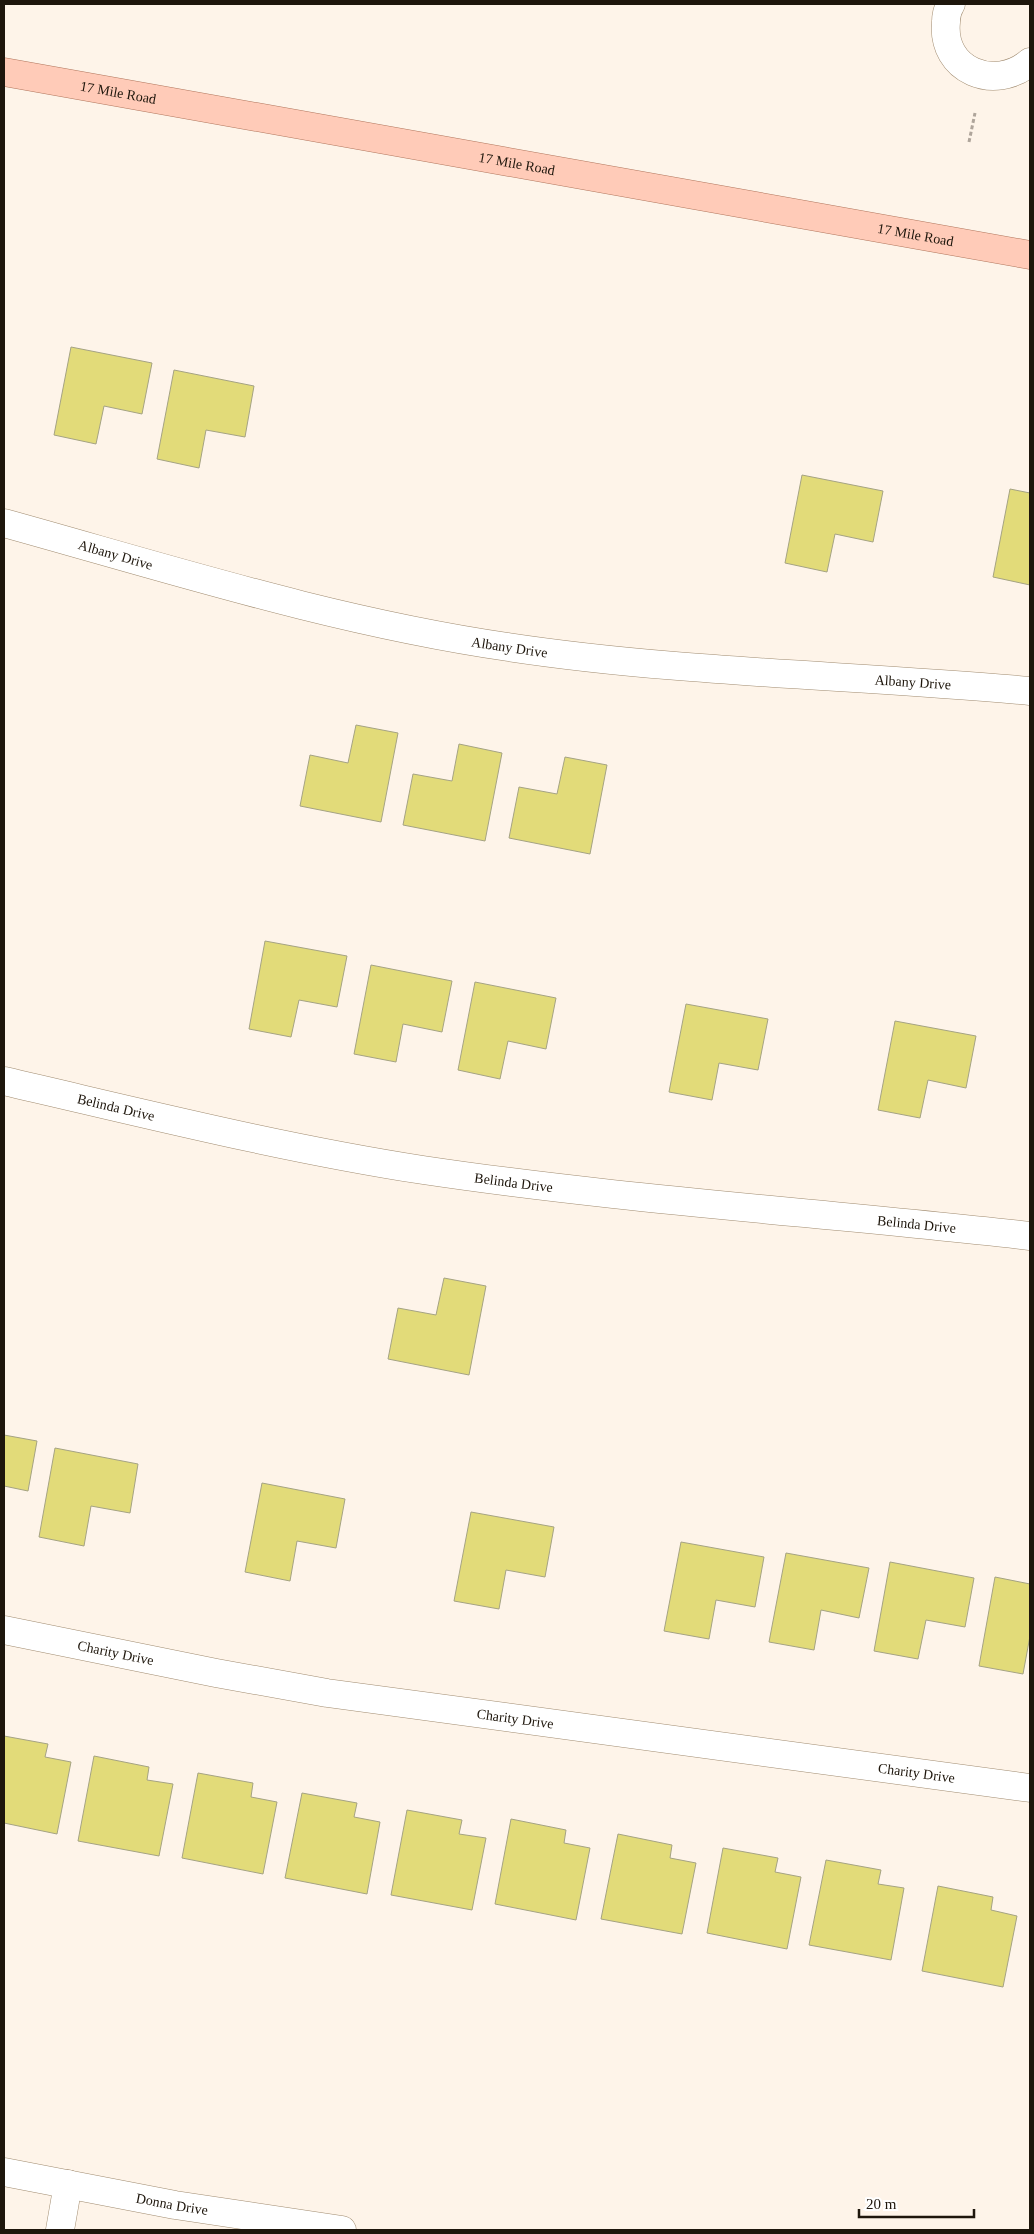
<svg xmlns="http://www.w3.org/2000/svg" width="1034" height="2234" font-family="Georgia,serif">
<rect width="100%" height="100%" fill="#fef4e9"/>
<path fill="#e2db79" stroke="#a5a383" d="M71 347 152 363 142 414 104 406 96 444 54 435Z
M174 370 254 386 245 437 206 430 199 468 157 459Z
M802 475 883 491 873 542 835 534 827 572 785 563Z
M1010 489 1030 493V585L993 577Z
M356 725 398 733 381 822 300 806 310 755 348 763Z
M459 744 502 753 485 841 403 825 413 774 452 781Z
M565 757 607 765 590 854 509 838 519 787 557 794Z
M265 941 347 956 337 1007 299 1000 291 1037 249 1029Z
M371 965 452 981 442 1032 403 1024 396 1062 354 1054Z
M475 982 556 998 546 1049 508 1041 500 1079 458 1070Z
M686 1004 768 1019 758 1070 719 1063 712 1100 669 1092Z
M895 1021 976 1036 966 1088 928 1080 920 1118 878 1110Z
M444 1278 486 1286 469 1375 388 1359 398 1308 436 1315Z
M4 1435 37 1441 28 1491 4 1486Z
M55 1448 138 1464 130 1513 91 1506 84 1546 39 1537Z
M262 1483 345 1499 336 1548 297 1541 290 1581 245 1572Z
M471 1512 554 1527 545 1577 506 1570 499 1609 454 1601Z
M681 1542 764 1557 755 1607 716 1600 709 1639 664 1631Z
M786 1553 869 1568 859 1618 821 1610 814 1650 769 1642Z
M890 1562 974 1578 965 1627 926 1620 918 1659 874 1651Z
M995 1577 1030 1584V1636L1023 1674 979 1666Z
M4 1736 48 1744 45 1757 71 1762 57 1834 4 1823Z
M94 1756 149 1767 147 1780 173 1784 159 1856 78 1841Z
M198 1773 253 1783 251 1797 277 1802 263 1874 182 1858Z
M302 1793 357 1803 354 1817 380 1822 367 1894 285 1878Z
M407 1810 462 1820 459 1834 486 1838 472 1910 391 1895Z
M511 1819 566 1830 564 1843 590 1848 576 1920 495 1904Z
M618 1834 672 1845 670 1858 696 1863 682 1934 601 1919Z
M723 1848 778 1858 775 1872 801 1877 787 1949 707 1933Z
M826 1860 881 1870 878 1884 904 1888 891 1960 809 1945Z
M938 1886 993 1897 991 1910 1017 1916 1003 1987 922 1971Z"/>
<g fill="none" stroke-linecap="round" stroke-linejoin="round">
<g stroke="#a18c71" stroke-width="29">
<g id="minor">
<path d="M951 4C947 10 946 15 946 22 941 71 995 92 1030 62"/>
<path id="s1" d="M4 523C170 569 336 622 508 647 680 673 856 675 1030 691"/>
<path id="s2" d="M4 1081C143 1113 281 1148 423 1170 624 1200 828 1213 1030 1236"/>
<path id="s3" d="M4 1630 216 1673 327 1693 1030 1788"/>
<path id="s4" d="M4 2172 175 2205 342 2230"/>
<path d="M60 2230 68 2184"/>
</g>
</g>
<g stroke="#b0765d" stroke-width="29">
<g id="major">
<path id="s5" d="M4 72 1030 255"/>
</g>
</g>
<path stroke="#afa59b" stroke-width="3" stroke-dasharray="4 2.5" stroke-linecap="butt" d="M969 142 975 113"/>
<use href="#minor" stroke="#fff" stroke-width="28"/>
<use href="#major" stroke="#ffcbb8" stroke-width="28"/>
</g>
<g text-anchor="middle" stroke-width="4" stroke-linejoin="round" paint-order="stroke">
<g font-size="14" fill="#1e160c" stroke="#fff">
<text dy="5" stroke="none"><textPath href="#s5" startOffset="116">17 Mile Road</textPath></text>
<text dy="5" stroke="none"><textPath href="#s5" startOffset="521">17 Mile Road</textPath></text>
<text dy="5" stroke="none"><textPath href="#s5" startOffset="926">17 Mile Road</textPath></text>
<text dy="5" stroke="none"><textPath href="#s1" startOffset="116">Albany Drive</textPath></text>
<text dy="5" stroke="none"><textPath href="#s1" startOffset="521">Albany Drive</textPath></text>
<text dy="5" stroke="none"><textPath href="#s1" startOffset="926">Albany Drive</textPath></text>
<text dy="5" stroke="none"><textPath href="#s2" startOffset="115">Belinda Drive</textPath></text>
<text dy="5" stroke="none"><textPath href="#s2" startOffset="520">Belinda Drive</textPath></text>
<text dy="5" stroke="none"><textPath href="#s2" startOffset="925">Belinda Drive</textPath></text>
<text dy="5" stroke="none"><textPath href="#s3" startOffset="114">Charity Drive</textPath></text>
<text dy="5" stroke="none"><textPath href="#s3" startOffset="519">Charity Drive</textPath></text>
<text dy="5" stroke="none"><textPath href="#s3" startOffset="924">Charity Drive</textPath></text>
<text dy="5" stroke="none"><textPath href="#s4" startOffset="171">Donna Drive</textPath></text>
</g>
</g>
<rect width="1034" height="2234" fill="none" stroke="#1e160c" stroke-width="10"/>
<path d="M859 2209v8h115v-8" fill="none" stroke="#1e160c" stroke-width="2.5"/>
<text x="866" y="2209" font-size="15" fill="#1e160c" stroke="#ffffff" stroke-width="4" paint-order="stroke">20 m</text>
</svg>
